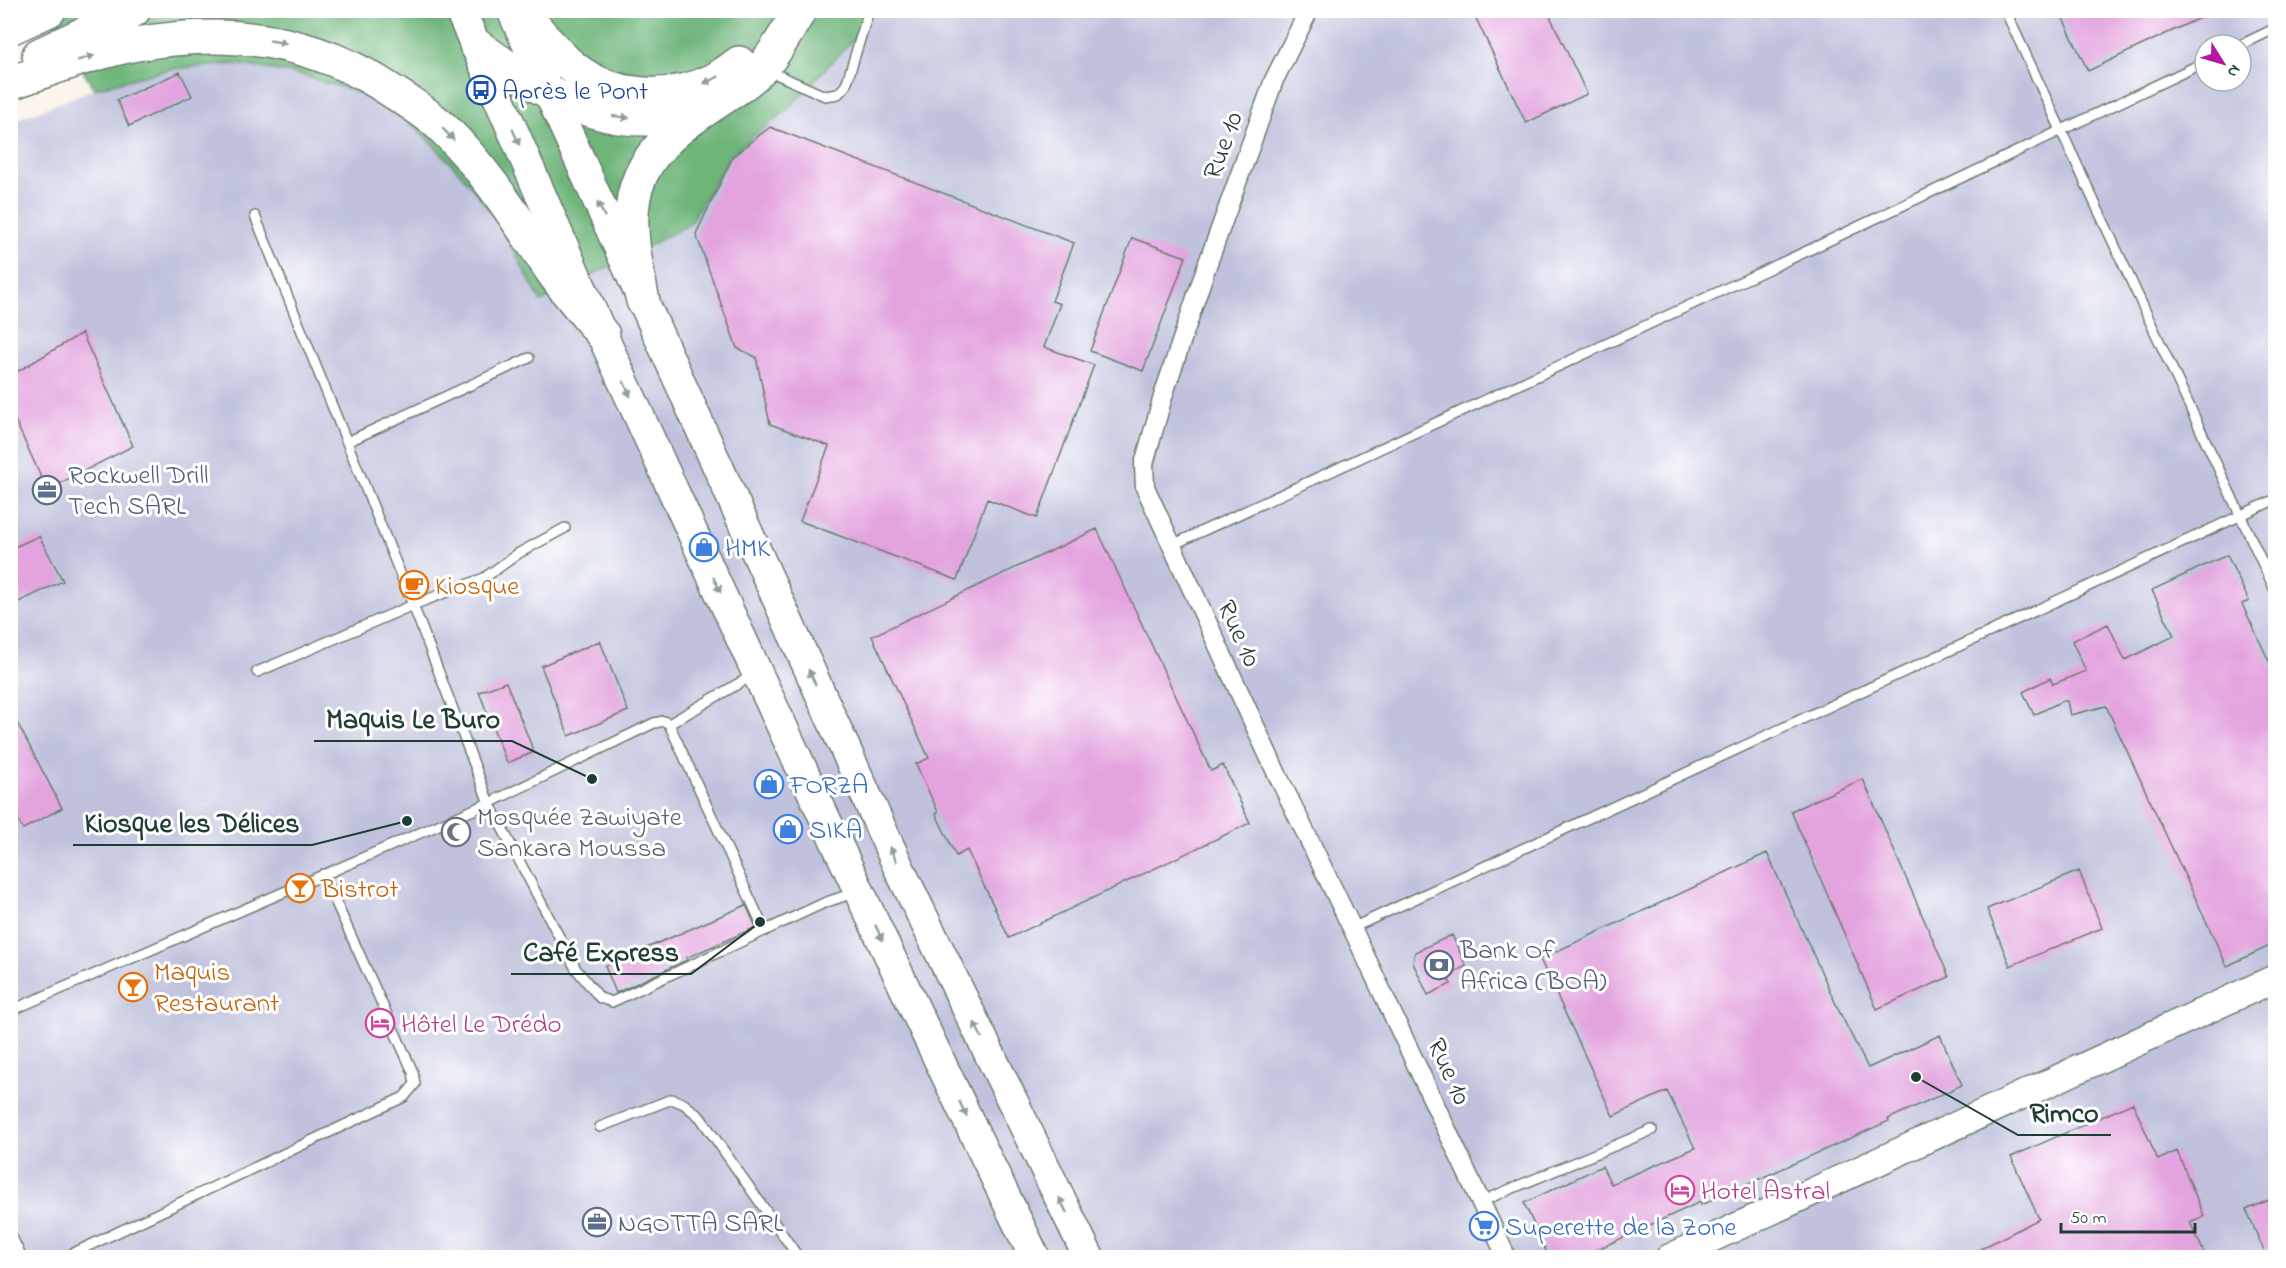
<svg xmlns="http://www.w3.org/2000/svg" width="2286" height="1268" font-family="'Indie Flower',sans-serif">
<rect width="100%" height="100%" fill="#fff"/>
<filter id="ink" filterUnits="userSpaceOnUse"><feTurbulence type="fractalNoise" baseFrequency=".0167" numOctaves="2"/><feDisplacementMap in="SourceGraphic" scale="12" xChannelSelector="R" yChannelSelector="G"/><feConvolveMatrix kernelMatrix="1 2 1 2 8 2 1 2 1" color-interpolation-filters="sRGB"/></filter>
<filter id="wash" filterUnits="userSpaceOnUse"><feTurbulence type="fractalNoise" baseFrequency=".008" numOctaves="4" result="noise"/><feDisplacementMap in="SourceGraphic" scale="24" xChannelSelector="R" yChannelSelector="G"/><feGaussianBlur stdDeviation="1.35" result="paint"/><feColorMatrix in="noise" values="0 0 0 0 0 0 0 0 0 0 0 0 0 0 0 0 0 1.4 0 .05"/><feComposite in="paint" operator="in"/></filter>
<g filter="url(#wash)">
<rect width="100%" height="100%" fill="#f9f0e3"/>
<path fill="#c0c2dd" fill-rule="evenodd" d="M866 11H2275V1257L11 1258V122L94 89 170 69 235 64 298 74 360 93 417 128 462 175 498 221 690 224 730 155 786 111 859 33ZM2205 45H2241V81H2205Z"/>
<path fill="#6eb57a" stroke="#467957" stroke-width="1.5" d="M46 11H866L859 33 786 111 730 155 690 224 541 302 498 221 462 175 417 128 360 93 298 74 235 64 170 69 94 89Z"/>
<g id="blocks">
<path fill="#e3a3de" d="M1472 10H1547L1587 94 1526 123Z
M2059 10H2216L2088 71Z
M180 72 192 96 129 126 117 100Z
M770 127 1074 243 1052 301 1060 304 1044 347 1094 365 1037 518 987 499 957 580 800 521 829 446 770 424 756 357 737 348 696 234 733 156Z
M1132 238 1186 257 1143 371 1090 351Z
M82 333 133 446 47 490 10 409V376Z
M1097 529 1211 771 1223 765 1250 823 1009 938 967 850 956 856 936 814 938 812 916 764 929 758 872 636Z
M39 536 63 581 10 606V549Z
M2227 555 2249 601 2242 604 2276 676V943L2227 966 2106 706 2070 715 2067 701H2062L2034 715 2023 692 2050 678 2053 684 2086 671 2072 641 2108 624 2125 660 2174 636 2152 590Z
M600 641 628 711 569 736 541 666Z
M506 682 534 752 507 763 479 692Z
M10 709 62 808 23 829 10 806Z
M1863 779 1949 977 1877 1009 1791 811Z
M1767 853 1840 1013 1868 1068 1940 1035 1962 1085 1888 1119 1889 1121 1701 1205 1700 1202 1581 1257H1549L1524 1203 1602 1166 1611 1184 1695 1148 1667 1091 1613 1116 1540 959Z
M2079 871 2102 928 2010 966 1987 909Z
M746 905 756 927 686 958 687 960 616 993 605 966Z
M1452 935 1466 966 1446 976 1451 984 1428 995 1413 963 1415 952Z
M2133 1103 2158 1160 2177 1151 2204 1216 2190 1222 2206 1257H1968L1967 1256 2039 1219 2011 1157Z
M2276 1197V1257H2267L2246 1210Z"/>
</g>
</g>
<g filter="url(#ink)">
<use href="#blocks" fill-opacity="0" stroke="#6b7c71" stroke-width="1.5"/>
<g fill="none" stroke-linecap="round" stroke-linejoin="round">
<g stroke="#6b7c71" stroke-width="12">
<path id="lane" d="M2005 10 2276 592
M2241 45 2276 28
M767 70 825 96 838 94 846 85 869 10
M255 216 413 605 489 803 576 969 600 998 612 1002 824 903 856 892
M347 442 529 358
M1170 546 1807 251 2205 62
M257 672 413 605 484 578 519 553 565 528
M669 724 755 674
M1352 928 2276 499
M10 1011 489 803 654 723 664 721 669 724 765 931
M600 1127 672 1099 684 1104 700 1117 799 1258
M1482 1201 1652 1130
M10 1233 22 1258
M1960 1256 1961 1258
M63 1258 404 1097 415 1084 413 1072 323 874"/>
</g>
<g stroke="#6b7c71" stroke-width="21">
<path id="street" d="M1309 10 1274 80 1205 271 1164 393 1144 464 1145 487 1277 774 1352 928 1507 1258"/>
</g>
<g stroke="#6b7c71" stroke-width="30">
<path id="secondary" d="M1669 1258 2276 978"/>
</g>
<g stroke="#6b7c71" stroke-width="33">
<path id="primary" d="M460 10C509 120 555 230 604 339 744 647 886 954 1035 1258
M512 10 898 866 1089 1258"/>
</g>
<g stroke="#6b7c71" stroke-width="36">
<path id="highway" d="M521 10C536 28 550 47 567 62 606 98 664 103 712 81 722 76 731 69 739 63
M10 28 49 10
M476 45C531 84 590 126 661 118 673 117 685 112 697 109
M39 55 134 10
M10 83C52 69 94 52 137 44 229 28 314 38 393 92 411 103 430 115 445 130 486 170 517 220 549 267 565 291 585 313 603 335
M643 301C626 217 618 170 696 116 718 100 742 88 762 68 777 51 788 30 800 10"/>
</g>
<use href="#lane" stroke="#fff" stroke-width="9"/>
<use href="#street" stroke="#fff" stroke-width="18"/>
<use href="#secondary" stroke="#fff" stroke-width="27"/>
<use href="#primary" stroke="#fff" stroke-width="30"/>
<use href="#highway" stroke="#fff" stroke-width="33"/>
</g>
<defs><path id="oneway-solid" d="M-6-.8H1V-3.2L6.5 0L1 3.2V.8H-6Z" transform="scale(1.5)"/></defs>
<g fill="#8f9e9a">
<use href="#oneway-solid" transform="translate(278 42) rotate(10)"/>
<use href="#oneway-solid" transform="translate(86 58) rotate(-16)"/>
<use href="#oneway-solid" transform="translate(711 80) rotate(156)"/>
<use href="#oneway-solid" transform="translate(621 117) rotate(7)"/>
<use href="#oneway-solid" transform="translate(448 134) rotate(46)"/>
<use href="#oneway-solid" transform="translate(516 137) rotate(66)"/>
<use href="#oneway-solid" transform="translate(601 209) rotate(-115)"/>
<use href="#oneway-solid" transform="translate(627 389) rotate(65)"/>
<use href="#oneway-solid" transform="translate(717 585) rotate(65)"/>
<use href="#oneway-solid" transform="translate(812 677) rotate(-115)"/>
<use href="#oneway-solid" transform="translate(893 854) rotate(-115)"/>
<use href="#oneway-solid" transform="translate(879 933) rotate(65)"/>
<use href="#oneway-solid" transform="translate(978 1030) rotate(-116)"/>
<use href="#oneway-solid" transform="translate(963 1109) rotate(64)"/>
<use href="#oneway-solid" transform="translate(1063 1205) rotate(-116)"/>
</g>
</g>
<defs>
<g id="bus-ring" transform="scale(1.5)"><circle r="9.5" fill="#fff" stroke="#1a4fb4" stroke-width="1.5"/><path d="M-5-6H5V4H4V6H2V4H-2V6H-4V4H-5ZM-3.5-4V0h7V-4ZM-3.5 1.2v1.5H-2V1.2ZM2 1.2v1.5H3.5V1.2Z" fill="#1a4fb4"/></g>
<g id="office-ring" transform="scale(1.5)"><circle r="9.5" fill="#fff" stroke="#5c6f8a" stroke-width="1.5"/><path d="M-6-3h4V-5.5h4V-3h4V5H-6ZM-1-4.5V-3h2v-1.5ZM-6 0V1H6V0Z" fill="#5c6f8a"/></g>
<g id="shop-ring" transform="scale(1.5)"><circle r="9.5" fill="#fff" stroke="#3f7fe0" stroke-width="1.5"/><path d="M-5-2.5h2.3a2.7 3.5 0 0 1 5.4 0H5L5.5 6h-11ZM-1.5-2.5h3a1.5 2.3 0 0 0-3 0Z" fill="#3f7fe0"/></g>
<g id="cafe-ring" transform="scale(1.5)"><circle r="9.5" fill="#fff" stroke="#e8710a" stroke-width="1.5"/><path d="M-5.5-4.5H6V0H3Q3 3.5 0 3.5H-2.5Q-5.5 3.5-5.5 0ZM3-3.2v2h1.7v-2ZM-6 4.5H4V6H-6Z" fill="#e8710a"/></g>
<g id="mosque-ring" transform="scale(1.5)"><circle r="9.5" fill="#fff" stroke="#6b7280" stroke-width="1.5"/><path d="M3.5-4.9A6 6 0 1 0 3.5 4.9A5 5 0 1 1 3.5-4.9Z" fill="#6b7280"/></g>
<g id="bar-ring" transform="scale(1.5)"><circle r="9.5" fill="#fff" stroke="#e8710a" stroke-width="1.5"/><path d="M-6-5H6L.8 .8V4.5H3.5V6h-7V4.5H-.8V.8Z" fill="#e8710a"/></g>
<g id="bank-ring" transform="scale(1.5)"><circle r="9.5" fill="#fff" stroke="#5c6f8a" stroke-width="1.5"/><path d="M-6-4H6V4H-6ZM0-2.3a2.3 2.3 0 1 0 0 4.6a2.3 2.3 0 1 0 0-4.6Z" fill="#5c6f8a"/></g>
<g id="hotel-ring" transform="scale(1.5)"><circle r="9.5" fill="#fff" stroke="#d1479c" stroke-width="1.5"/><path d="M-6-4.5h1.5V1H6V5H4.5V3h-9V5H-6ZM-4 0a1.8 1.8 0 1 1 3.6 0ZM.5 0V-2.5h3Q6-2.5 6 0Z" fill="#d1479c"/></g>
<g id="supermarket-ring" transform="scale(1.5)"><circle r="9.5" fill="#fff" stroke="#3f7fe0" stroke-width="1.5"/><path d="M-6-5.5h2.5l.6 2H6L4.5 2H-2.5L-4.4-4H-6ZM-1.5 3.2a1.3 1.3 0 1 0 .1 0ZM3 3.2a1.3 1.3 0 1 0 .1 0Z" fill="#3f7fe0"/></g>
</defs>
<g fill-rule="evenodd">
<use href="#bus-ring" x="481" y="90"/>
<use href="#office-ring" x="47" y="490"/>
<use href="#shop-ring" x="704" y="547"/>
<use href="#cafe-ring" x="414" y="585"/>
<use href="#shop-ring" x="769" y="784"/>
<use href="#shop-ring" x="788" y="829"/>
<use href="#mosque-ring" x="456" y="832"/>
<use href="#bar-ring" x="300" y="888"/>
<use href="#bank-ring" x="1439" y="965"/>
<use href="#bar-ring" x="133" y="987"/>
<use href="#hotel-ring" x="380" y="1023"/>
<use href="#hotel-ring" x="1680" y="1190"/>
<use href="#office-ring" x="597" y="1222"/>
<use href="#supermarket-ring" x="1484" y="1226"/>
</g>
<g text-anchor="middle" stroke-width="6" stroke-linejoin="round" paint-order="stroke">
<g font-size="27" fill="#164399" stroke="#fff" text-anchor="start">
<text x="502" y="99">Après le Pont</text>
</g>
<g font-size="27" fill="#1f3d34" stroke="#fff">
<text transform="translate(1222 145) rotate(-70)" y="9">Rue 10</text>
<text transform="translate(1240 633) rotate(65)" y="9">Rue 10</text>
<text transform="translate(1450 1071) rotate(65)" y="9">Rue 10</text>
</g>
<g font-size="27" fill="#4e5e75" stroke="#fff" text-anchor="start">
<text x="68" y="483">Rockwell Drill<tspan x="68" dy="31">Tech SARL</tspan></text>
<text x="1460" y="958">Bank Of<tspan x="1460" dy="31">Africa (BOA)</tspan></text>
<text x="618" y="1231">NGOTTA SARL</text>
</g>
<g font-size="27" fill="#366cbe" stroke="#fff" text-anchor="start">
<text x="725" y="556">HMK</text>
<text x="790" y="793">FORZA</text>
<text x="809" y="838">SIKA</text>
<text x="1505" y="1235">Superette de la Zone</text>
</g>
<g font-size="27" fill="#c56008" stroke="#fff" text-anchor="start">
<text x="435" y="594">Kiosque</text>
<text x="321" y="897">Bistrot</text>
<text x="154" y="980">Maquis<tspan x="154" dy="31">Restaurant</tspan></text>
</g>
<g font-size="27" fill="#5b616d" stroke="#fff" text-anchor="start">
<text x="477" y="825">Mosquée Zawiyate<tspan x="477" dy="31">Sankara Moussa</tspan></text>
</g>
<g font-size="27" fill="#b23c85" stroke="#fff" text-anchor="start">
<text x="401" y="1032">Hôtel Le Drédo</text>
<text x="1701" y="1199">Hotel Astral</text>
</g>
</g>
<path fill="none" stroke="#1f3d34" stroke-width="2" d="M592 779L512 741H314M407 821L312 845H73M760 922L691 974H511M1916 1077L2018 1135H2111"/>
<g fill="#1f3d34" stroke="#fff" stroke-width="2">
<circle cx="592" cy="779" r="6"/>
<circle cx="407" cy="821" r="6"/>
<circle cx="760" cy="922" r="6"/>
<circle cx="1916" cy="1077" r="6"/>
</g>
<g font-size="28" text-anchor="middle" font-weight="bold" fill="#1f3d34" stroke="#fff" stroke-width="6" stroke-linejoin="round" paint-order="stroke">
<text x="413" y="728">Maquis Le Buro</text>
<text x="192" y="832">Kiosque les Délices</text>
<text x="601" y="961">Café Express</text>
<text x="2064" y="1122">Rimco</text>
</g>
<rect width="2286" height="1268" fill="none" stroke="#fff" stroke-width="36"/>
<g transform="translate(2223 63) rotate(127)"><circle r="28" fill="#ffffff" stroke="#a5b1ae" stroke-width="1.5"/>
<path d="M0-4.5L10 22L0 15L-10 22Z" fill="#b5179e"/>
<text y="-9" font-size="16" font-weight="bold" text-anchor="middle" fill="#1f3d34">N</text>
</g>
<path d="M2061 1223v9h134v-9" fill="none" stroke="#1f3d34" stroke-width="3"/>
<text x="2070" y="1223" font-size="18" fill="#1f3d34" stroke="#ffffff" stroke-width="4.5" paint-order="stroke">50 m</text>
</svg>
